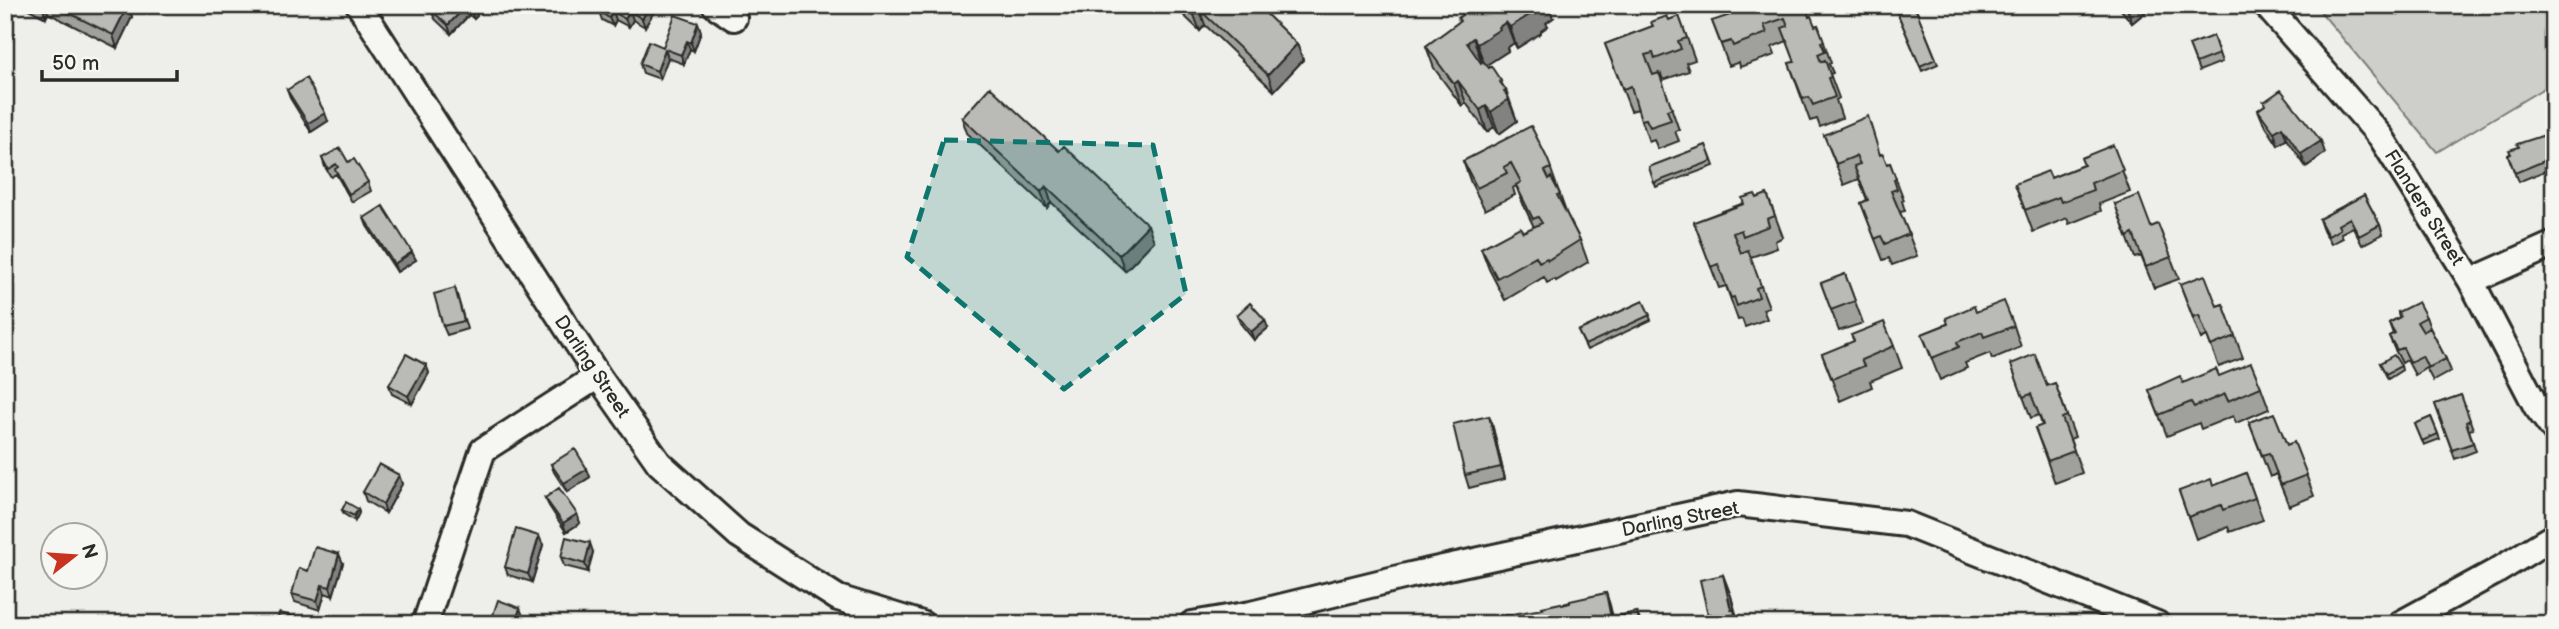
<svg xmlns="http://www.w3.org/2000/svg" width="2559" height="629" font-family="'Balsamiq Sans',sans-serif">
<rect width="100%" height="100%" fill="#eeeeea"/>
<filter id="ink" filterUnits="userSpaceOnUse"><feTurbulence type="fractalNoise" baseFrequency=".0143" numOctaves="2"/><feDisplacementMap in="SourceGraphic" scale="14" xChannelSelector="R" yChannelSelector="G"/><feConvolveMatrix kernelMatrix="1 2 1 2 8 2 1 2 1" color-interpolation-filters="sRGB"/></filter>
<g filter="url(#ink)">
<path fill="#cececa" stroke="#7c7c7a" stroke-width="2" d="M2315 5H2554V82L2437 152Z"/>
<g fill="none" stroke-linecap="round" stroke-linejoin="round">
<g stroke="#2b2b2b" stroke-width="30">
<path id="minor" d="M359 5 598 376 659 463 739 535 838 598 922 624
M715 5 734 18
M2266 5 2381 137 2471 281 2536 406 2554 430
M2471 281 2554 244
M425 624 483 450 598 376
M1192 624 1251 614 1411 575 1738 504 1906 524 2157 624
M2400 624 2497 571 2554 536"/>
</g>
<use href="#minor" stroke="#f6f6f2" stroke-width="24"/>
</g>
<path fill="#a0a09d" stroke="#2b2b2b" stroke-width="2" d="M21 5H128L132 17 117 48 48 13 46 18Z
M471 5 477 16 474 19 469 15 451 34 435 19 432 11Z
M602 5H653L655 10 645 27 633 20 629 27 616 20 613 26 602 20 599 11Z
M1173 5H1257L1297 44 1303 60 1274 91 1205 25 1200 31Z
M1894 5H1914L1938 64 1922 71Z
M2117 5H2154L2132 23Z
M1679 16 1695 60 1686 63 1689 71 1663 80 1661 74 1660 75 1679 130 1675 131 1679 141 1658 149 1654 140 1649 142 1638 109 1631 111 1605 44Z
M1809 17 1815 26 1818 25 1831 63 1829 64 1833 73 1830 74 1839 98 1836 100 1842 118 1820 127 1817 119 1810 121 1789 63 1795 62 1787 41 1772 47 1775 55 1740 67 1739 62 1729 66 1712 21Z
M1458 18H1553L1546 23 1548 26 1541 31V33L1517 48 1514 43 1507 48 1508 51 1486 65 1506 90 1517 121 1499 134 1494 127 1487 132 1466 103 1462 106 1434 68 1426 46 1459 22Z
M698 23 701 32 694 51 690 49 684 64 668 58 660 79 643 73 640 64Z
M2213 36 2222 62 2199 71 2189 45Z
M287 90 328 121 311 132 290 98Z
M2264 102 2325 153 2306 167 2287 139 2278 145 2263 122 2258 110 2265 105Z
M962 118 1154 241 1125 271 1051 202 1047 208 967 133Z
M2548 134 2554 148V156L2549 158 2552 168 2518 182 2508 155Z
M1824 135 1881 154 1887 164 1890 163 1904 200 1902 201 1905 211 1900 212 1917 256 1892 265 1889 258 1883 260 1861 203 1867 200 1859 179 1844 185Z
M1706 145 1714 166 1656 187 1649 167Z
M2113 145 2130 192 2099 204 2101 211 2069 224 2067 218 2033 232 2015 184 2051 178 2083 165Z
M322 158 348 162 368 182 371 191 352 202 336 174 331 177 325 167Z
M1547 158 1567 215 1580 240 1588 262 1556 281 1555 279 1547 283 1544 277 1505 300 1489 269 1481 248 1523 232 1534 227 1524 206 1516 186 1513 188 1515 195 1485 210 1471 183 1463 161Z
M1767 194 1783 237 1775 241 1777 248 1751 257 1748 252 1769 307 1763 309 1767 319 1745 327 1742 319 1738 320 1726 286 1719 288 1694 222Z
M2364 195 2380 225 2383 234 2362 245 2353 227 2341 233 2343 238 2331 244 2322 228 2319 219Z
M2115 204 2151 227 2158 224 2179 279 2154 288 2141 256 2135 258Z
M364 218 416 260 397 272 367 226Z
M1845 274 1863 323 1839 331 1821 283Z
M2180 284 2217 306 2223 304 2243 358 2219 367 2207 336 2201 339Z
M455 288 467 329 447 335 443 326Z
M1643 301 1651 320 1587 350 1578 331Z
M1976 312 2014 326 2021 347 1992 359 1990 353 1965 363 1967 368 1940 380 1922 334Z
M2398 312 2426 317 2430 328 2446 359 2451 371 2433 381 2426 368 2415 375 2407 360 2402 363 2394 348 2389 336 2393 334 2389 323 2399 317Z
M1237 315 1268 328 1254 340 1240 323Z
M1894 346 1902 368 1870 381 1872 387 1840 401 1822 354Z
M2380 363 2401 366 2402 370 2388 379Z
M2011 364 2047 386 2055 383 2075 437 2070 439 2082 473 2055 483 2035 428 2042 426 2039 415 2031 418Z
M426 365 429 373 412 404 392 394 389 385Z
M2219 376 2261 387 2269 409 2236 423 2233 416 2201 429 2199 423 2167 436 2149 390Z
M2461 395 2473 429 2469 430 2476 451 2455 459 2435 404Z
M2431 417 2440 439 2424 445 2415 424Z
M2249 422 2287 445 2294 442 2314 496 2289 506 2276 474 2270 477Z
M1493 428 1505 479 1469 488 1465 475Z
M551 464 587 469 590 477 567 492 554 472Z
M2246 473 2263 520 2230 532 2228 527 2196 539 2179 491 2213 486Z
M399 475 402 484 386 513 366 501 363 492Z
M545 498 577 514 580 523 566 532 549 506Z
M358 509 359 513 355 521 344 514 342 510Z
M543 545 532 582 508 575 505 567Z
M593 552 588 572 564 566 561 557Z
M343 563 333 596 325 593 320 610 295 602 292 594 308 571Z
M1723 575 1731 596 1739 624H1711L1708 615Z
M1606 593 1613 617 1637 612 1641 624H1497L1543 609Z"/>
<path fill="#828280" stroke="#2b2b2b" stroke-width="2" d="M42 5H45L48 13 46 18Z
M128 5 132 17 117 48 113 35Z
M650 5H653L655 10 645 27 642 19Z
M1538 5H1549L1553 18 1546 23 1548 26 1541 31V33L1517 48 1510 27Z
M2134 5H2154L2132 23 2128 11Z
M466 6 469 15 451 34 448 25Z
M474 8 477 16 474 19 471 11Z
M1200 10 1205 25 1200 31 1194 15Z
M613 11 616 20 613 26 609 18Z
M630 11 633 20 629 27 625 19Z
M1506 22 1514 43 1507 48 1508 51 1485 66 1477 44Z
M698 23 701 32 694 51 691 43Z
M1473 38 1481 60 1474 65 1467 43Z
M687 41 690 49 684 64 681 55Z
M1297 44 1303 60 1274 91 1268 75Z
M665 49 668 58 660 79 657 71Z
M1458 81 1466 103 1462 106 1454 84Z
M1501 81 1517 121 1499 134 1491 112 1500 82Z
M1486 106 1494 127 1487 132 1480 110Z
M325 113 328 121 311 132 308 123Z
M2282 127 2287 139 2278 145 2274 132Z
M2321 141 2325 153 2306 167 2301 154Z
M1046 186 1051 202 1047 208 1041 192Z
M1148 225 1154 241 1125 271 1119 255Z
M412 252 416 260 397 272 394 264Z
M1265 320 1268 328 1254 340 1251 332Z
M426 365 429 373 412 404 408 396Z
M1489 416 1493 428 1505 479 1501 467Z
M587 469 590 477 567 492 564 483Z
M399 475 402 484 386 513 383 504Z
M358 509 359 513 355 521 354 516Z
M577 514 580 523 566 532 563 523Z
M539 536 543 545 532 582 528 574Z
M590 543 593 552 588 572 585 564Z
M339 554 343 563 333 596 330 587Z
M1723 575 1731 596 1737 624 1731 610Z
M322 585 325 593 320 610 317 601Z
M1606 593 1610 605 1614 624 1611 618Z
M520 608 523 616 521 624H515Z"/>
<path fill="#babab7" stroke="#2b2b2b" stroke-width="2" d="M53 5H128L113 35Z
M437 5H471L474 8 471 11 466 6 448 25 432 11Z
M602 5H650L642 19 630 11 625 19 613 11 609 18 599 11Z
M1184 5H1257L1297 44 1268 75 1200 10 1194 15Z
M1475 5H1538L1532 10 1534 12 1510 27 1506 22 1499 27 1500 29 1477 44 1473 38 1467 43 1481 63 1483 61 1489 68 1491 66 1501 81 1500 82 1506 90 1504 91 1509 99 1491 112 1486 106 1480 110 1458 81 1454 84 1426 46 1460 21 1458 18Z
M1744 5H1805L1809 17 1811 16 1815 26 1818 25 1824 41 1821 42 1825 51 1818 54 1821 62 1825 60 1831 77 1828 78 1835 97 1813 105 1809 97 1803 99 1789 63 1795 62 1782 28 1788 26 1785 18 1764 25 1767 33 1733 46 1731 41 1721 44 1712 21 1730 15 1729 11Z
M1894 5H1914L1936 59 1920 66Z
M2123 5H2134L2128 11Z
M675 15 698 23 691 43 687 41 681 55 665 49 657 71 640 64 649 41 663 47Z
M1667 16 1669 20 1679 16 1687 38 1678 41 1681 49 1655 59 1653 53 1645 55 1653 75 1659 73 1672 108 1667 110 1671 120 1650 127 1646 119 1641 120 1631 86 1623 89 1605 44 1653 26 1651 22Z
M2213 36 2219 54 2196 63 2189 45Z
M306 78 325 113 308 123 287 90Z
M990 87 1059 151 1064 146 1148 225 1119 255 1046 186 1041 192 962 118Z
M2281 90 2321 141 2301 154 2282 127 2274 132 2258 110 2265 105 2264 102Z
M1868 116 1880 155 1883 154 1887 164 1890 163 1896 179 1894 180 1897 189 1891 191 1909 234 1885 244 1881 236 1875 239 1861 203 1868 200 1854 166 1860 164 1856 156 1836 164 1824 135Z
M1531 126 1547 158 1551 168 1545 171 1549 179 1551 177 1560 194 1557 195 1580 240 1548 260 1547 258 1539 262 1536 256 1497 278 1481 248 1520 227 1523 232 1542 223 1538 217 1533 219 1516 185 1521 182 1511 163 1504 167 1507 173 1477 188 1463 161Z
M2548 134 2553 147 2545 150 2549 159 2515 173 2508 155 2511 154 2509 150 2519 147 2517 144Z
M1706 145 1712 161 1654 183 1649 167Z
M2113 145 2123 170 2091 183 2093 190 2061 202 2059 197 2025 210 2015 184 2048 171 2051 178 2084 165 2081 158Z
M340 148 348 162 354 159 368 182 349 194 335 169 338 167 336 164 328 169 322 158Z
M1755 194 1757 198 1767 194 1775 216 1767 219 1769 226 1743 236 1741 230 1733 233 1741 253 1748 250 1761 286 1756 288 1759 297 1737 306 1734 297 1731 298 1718 264 1711 267 1694 222 1744 204 1742 198Z
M2139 195 2151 227 2158 224 2171 257 2146 267 2133 234 2127 237 2115 204Z
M2364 195 2380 225 2359 236 2350 218 2338 225 2340 229 2328 236 2319 219Z
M383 206 412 252 394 264 364 218Z
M1845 274 1855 301 1831 310 1821 283Z
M2205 275 2217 306 2223 304 2235 336 2211 346 2199 315 2193 317 2180 284Z
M455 288 464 321 443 326 434 294Z
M2554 297V312L2548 300Z
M1643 301 1650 315 1585 345 1578 331Z
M2004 301 2014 326 1984 337 1982 332 1957 342 1959 347 1932 358 1922 334 1948 324 1946 318 1974 306 1976 312Z
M2418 302 2426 317 2417 322 2423 332 2430 328 2446 359 2428 368 2422 356 2410 362 2403 348 2397 350 2389 336 2395 333 2389 323 2400 317 2398 312Z
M1250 303 1265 320 1251 332 1237 315Z
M1884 322 1894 346 1861 360 1864 366 1832 379 1822 354 1854 341 1851 335Z
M406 354 426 365 408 396 389 385Z
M2035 354 2047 386 2055 383 2067 416 2062 418 2074 451 2048 461 2035 428 2043 425 2031 394 2023 397 2011 364Z
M2394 355 2401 366 2386 374 2380 363Z
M2251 363 2261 387 2228 401 2225 394 2194 407 2191 402 2159 415 2149 390 2180 376 2183 383 2216 369 2219 376Z
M2461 395 2470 420 2466 422 2473 443 2452 450 2435 404Z
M2274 413 2287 445 2294 442 2307 475 2281 485 2269 453 2262 455 2249 422Z
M1489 416 1501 467 1465 475 1453 424Z
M2431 417 2438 434 2422 441 2415 424Z
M575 449 587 469 564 483 551 464Z
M379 464 399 475 383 504 363 492Z
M2246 473 2255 498 2223 510 2221 505 2188 517 2179 491 2211 479 2213 486Z
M559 488 577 514 563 523 545 498Z
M346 502 358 509 354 516 342 510Z
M516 529 539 536 528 574 505 567Z
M566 537 590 543 585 564 561 557Z
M315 547 339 554 330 587 322 585 317 601 292 594 299 568 308 571Z
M1723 575 1731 610H1734L1737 624H1712L1711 614 1708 615 1700 580Z
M1606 593 1611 618 1637 612 1640 624H1606V620L1590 624H1497L1496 620 1505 618V615L1543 609 1542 607 1561 603 1562 605 1570 603V601Z
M498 600 520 608 515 624H490Z
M279 613 297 617 296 624H277Z"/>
</g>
<path fill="#0f766e" fill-opacity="0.2" stroke="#0f766e" stroke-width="5" stroke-dasharray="14 9" stroke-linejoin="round" d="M944 140 1153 145 1186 294 1064 389 907 257Z"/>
<g text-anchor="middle" stroke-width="5" stroke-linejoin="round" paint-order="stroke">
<g font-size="19" fill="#2b2b2b" stroke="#f6f6f2">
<text transform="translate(2425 207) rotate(58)" y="7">Flanders Street</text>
<text transform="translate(593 366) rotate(56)" y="7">Darling Street</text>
<text transform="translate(1680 518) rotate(-11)" y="7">Darling Street</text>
</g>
</g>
<rect width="2559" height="629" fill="none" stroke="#f6f6f2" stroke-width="28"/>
<rect x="14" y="14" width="2531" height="601" fill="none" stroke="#2b2b2b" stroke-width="2.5" filter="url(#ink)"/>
<g transform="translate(74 556) rotate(73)"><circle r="33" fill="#f6f6f2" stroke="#a5a5a2" stroke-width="2"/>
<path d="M0-5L12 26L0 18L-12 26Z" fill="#c8321e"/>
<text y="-10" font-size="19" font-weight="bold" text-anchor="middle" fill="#2b2b2b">N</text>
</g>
<path d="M42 70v10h135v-10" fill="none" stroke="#2b2b2b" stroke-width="3.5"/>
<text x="52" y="70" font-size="21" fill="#2b2b2b" stroke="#f6f6f2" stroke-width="5" paint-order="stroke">50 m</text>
</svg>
